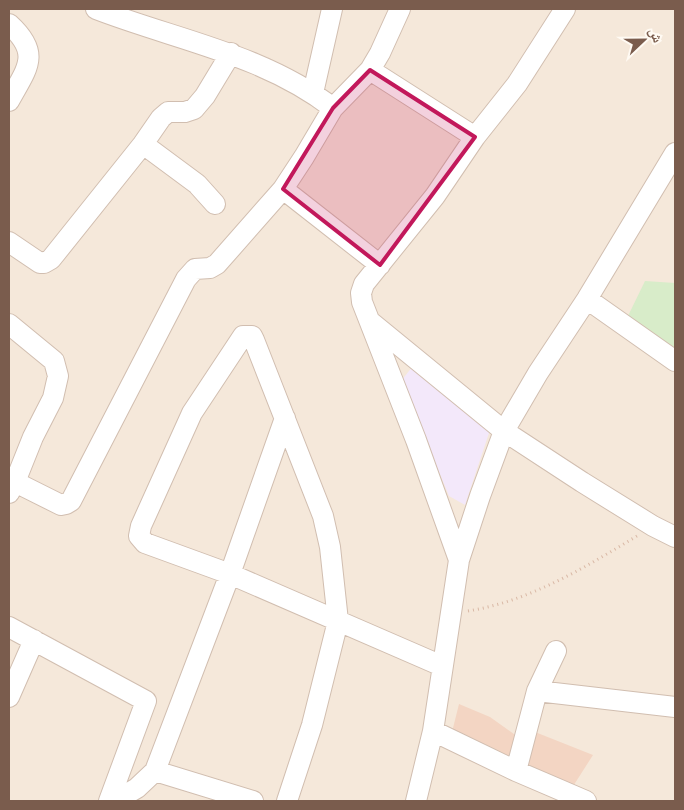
<svg xmlns="http://www.w3.org/2000/svg" width="684" height="810" font-family="'Space Grotesk','Noto Naskh Arabic',sans-serif">
<rect width="100%" height="100%" fill="#fdf6ec"/>
<path fill="#f5e8da" d="M9 9H675V801H9Z"/>
<path fill="#f3e8fa" d="M413 366 490 430 465 505 449 496 401 381Z"/>
<path fill="#d8ecc9" d="M645 281 675 283V352L627 318Z"/>
<path fill="#f3d5c3" d="M459 704 490 717 518 737 511 764 485 744 484 748 451 736Z
M535 732 593 755 570 791 523 772Z"/>
<g fill="none" stroke-linecap="round" stroke-linejoin="round">
<g stroke="#d1beb0" stroke-width="22">
<path id="minor" d="M96 9C176 40 263 54 333 108
M9 24C42 54 27 68 9 101
M370 70 475 137
M313 93 332 9
M143 144 197 184 215 204
M283 189 380 265
M9 242 40 263H44L51 259 143 144 161 118 168 112H185L194 109 205 96 231 53
M587 299 675 361
M372 323 504 431 582 482 653 526 675 537
M9 324 54 361 58 376 53 398 33 437 15 482 9 493
M9 477 15 482 61 505 66 504 71 501 186 279 195 269 210 268 217 264 283 189 304 157 333 108 370 70 380 53 400 9
M459 560 416 440 362 302 361 293 364 284 435 196 475 137 517 84 565 9
M9 627 146 701 109 801
M537 691 675 707
M9 697 34 640
M433 731 516 771 586 801
M155 771 253 801
M516 771 537 691 556 651
M115 801 137 788 155 771 230 574 285 418
M287 801 312 725 338 621 330 547 323 516 254 340 252 336H243L192 413 141 526 139 536 145 543 230 574 442 666
M416 801 433 731 459 560 480 496 504 431 538 373 587 299 675 153"/>
</g>
<path stroke="#d9b8a5" stroke-width="3" stroke-dasharray="1 4" stroke-linecap="butt" d="M468 611C530 601 584 568 637 536"/>
<use href="#minor" stroke="#fff" stroke-width="20"/>
</g>
<path fill="#c2185b" fill-opacity="0.2" stroke="#c2185b" stroke-width="4" stroke-linejoin="round" d="M370 70 475 137 380 265 283 189 333 108Z"/>
<rect width="684" height="810" fill="none" stroke="#7a5c4d" stroke-width="20"/>
<g transform="translate(644 40) rotate(68)" stroke="#fffaf3" stroke-width="4" paint-order="stroke">
<path d="M0-4L9 19L0 12L-9 19Z" fill="#7a5c4d"/>
<text y="-8" font-size="14" font-weight="bold" text-anchor="middle" fill="#7a5c4d">ش</text>
</g>
</svg>
